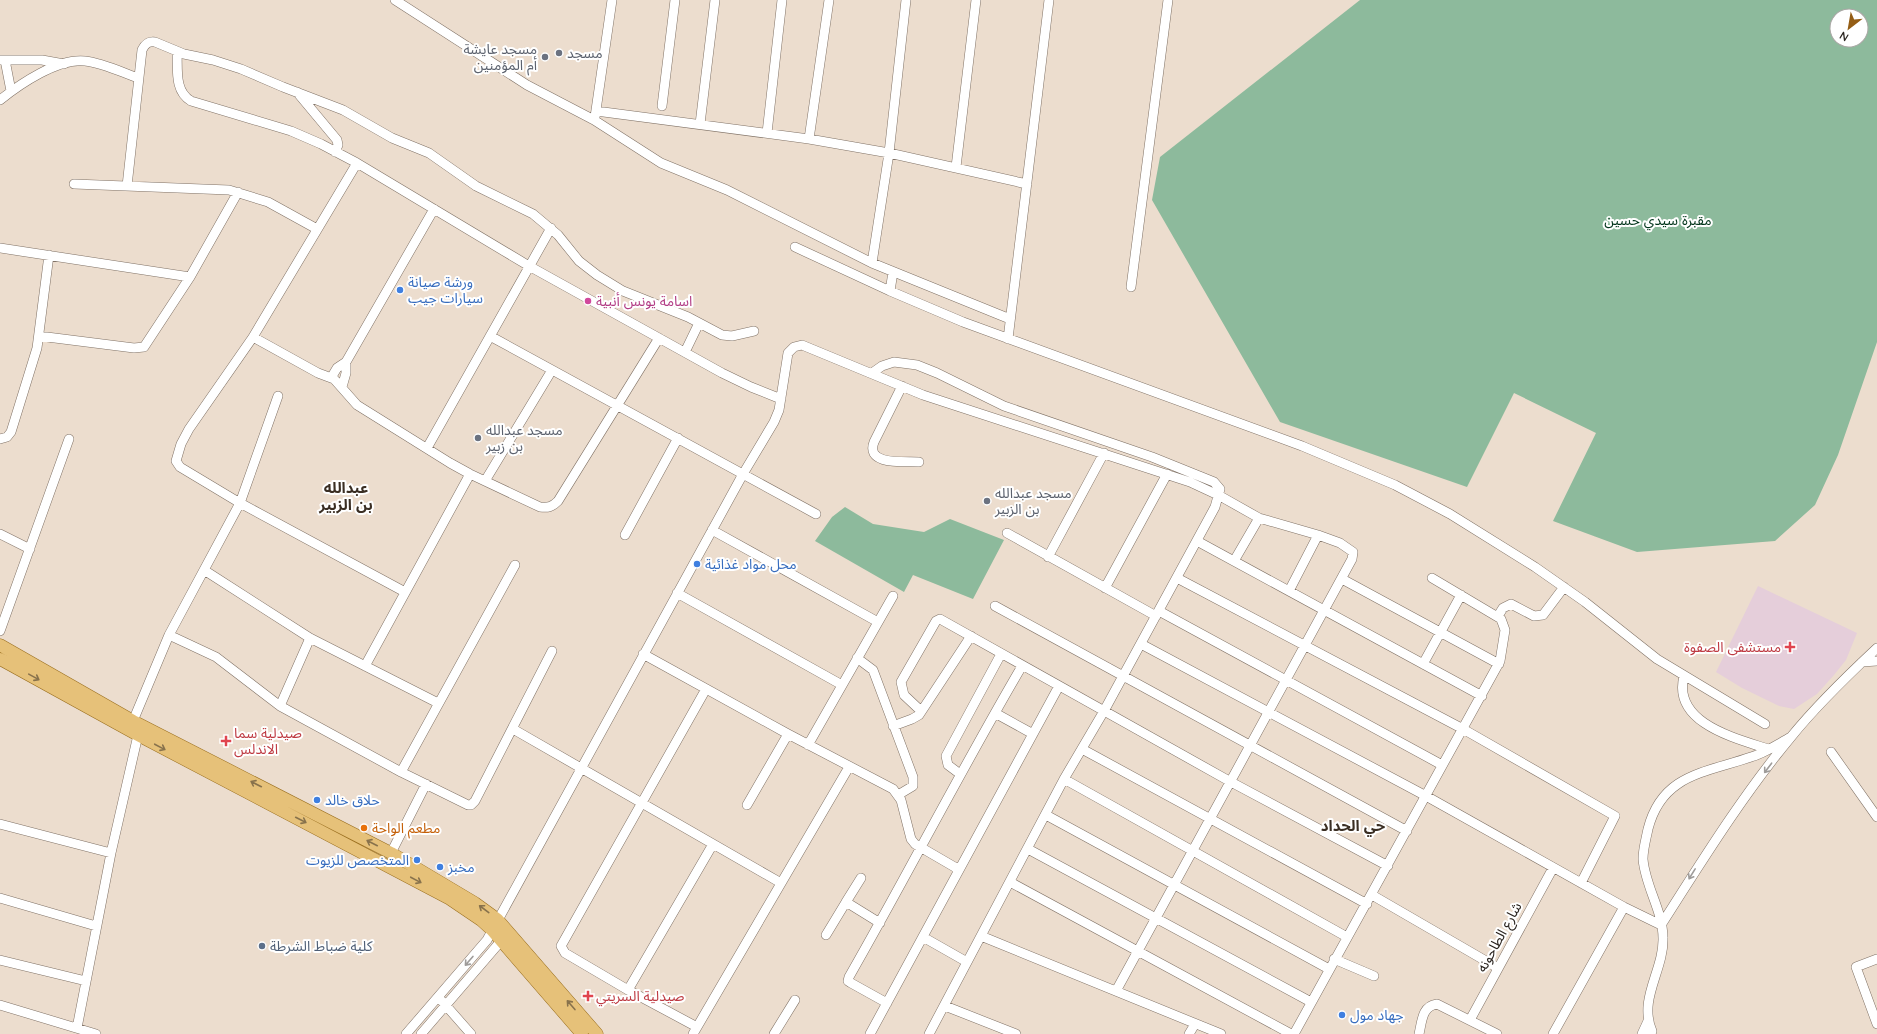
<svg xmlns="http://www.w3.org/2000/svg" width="1877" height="1034" font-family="Quicksand,'Noto Sans Arabic',sans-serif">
<rect width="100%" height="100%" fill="#ecddce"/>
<path fill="#e5ceda" d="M1758 586 1857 633 1846 660 1834 675 1817 694 1794 709 1779 706 1742 688 1716 672Z"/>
<path fill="#8dba9c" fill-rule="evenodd" d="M1360 0H1877V342L1838 455 1815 505 1775 541 1637 552 1553 521 1596 433 1514 393 1467 487 1280 422 1152 200 1160 157ZM1837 16H1861V40H1837Z
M845 507 873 524 924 532 950 519 1004 540 973 599 913 575 904 592 815 541 832 517Z"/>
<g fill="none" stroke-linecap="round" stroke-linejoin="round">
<g stroke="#807266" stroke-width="10">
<path id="minor" d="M395 0 527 85 594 120 661 163 727 190 872 263 1010 319
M177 52C178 69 174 91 191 101L291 131 321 144 357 163 529 266 722 373 751 387 781 399
M0 60H42L64 64
M5 60 11 91
M297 92 337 140 338 145 335 152
M0 100C20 84 58 58 85 61 103 63 121 72 138 78
M662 106 675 0
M596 111 809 139 889 153 1027 184
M595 117 612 0
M700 124 715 0
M767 133 782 0
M809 139 829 0
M357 163 253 337 189 429 181 444 176 461 180 467 240 503 405 592
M956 167 976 0
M74 184 229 190 268 202 317 229
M127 186 142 50C145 44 148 41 155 42L184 54 213 60 241 69 283 87 343 110 392 138 429 153 476 186 533 214 558 235 579 261 597 275 623 291 688 317 722 335 732 336 754 331
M795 247 890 291 963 322 1302 446 1395 485 1450 514 1535 567 1585 602 1657 659 1765 724
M0 248 190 277
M872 263 889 153 906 0
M1131 287 1168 0
M890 291 893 272
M39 336 134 348 144 347 190 277 238 192
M490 336 816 514
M253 337 318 373 334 379 357 405 450 463 470 474 540 507C548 508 552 507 558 501L659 338
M1008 339 1049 0
M685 352 699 323
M872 373 882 366 894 362 917 365 937 373 1004 406 1152 457 1214 482 1220 489 1215 507 1104 711 1064 779 929 1034
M331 378 337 368 346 362 434 209
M902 386 874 442C865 466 905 461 919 462
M342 387 346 373V362
M0 439 7 437 11 432 37 348 49 255
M427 448 551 228
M485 481 552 370
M712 530 878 622
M1007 533 1156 616
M0 534 30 549
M625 535 678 438
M1197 541 1482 696
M1048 557 1104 453
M1234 561 1259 518
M204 570 310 638 438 703
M1177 578 1463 729 1615 816 1581 883
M1342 579 1499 664
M1105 588 1167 474
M1289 591 1318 535
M677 593 842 685
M995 606 1407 831
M1159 611 1442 765
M1498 616 1503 608 1511 604 1534 616 1543 615 1564 587
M0 631 69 439
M169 635 216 657 280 706 401 772 468 805H471L475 801 552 651
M1141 644 1426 796 1624 907 1661 925
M643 654 788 734 893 789 901 800 911 839 915 844 958 869
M857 658 873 670 913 777V786L898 795
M1862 662 1877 661
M1423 664 1461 595
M365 666 470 474
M1684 676C1672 723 1735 738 1768 749
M280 706 310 638
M921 711 904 695 901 682 936 621 940 619 1231 782 1388 866
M995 713 1033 734
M133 721 169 635 240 503 278 396
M893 726 912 719 919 715 971 636
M513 729 781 883
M808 745 893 596
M1082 749 1367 904
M1831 752 1877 817
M401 772 515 565
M960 774 948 765 946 756 1001 654
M1064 779 1347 937
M747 805 788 734
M1046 815 1329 969
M0 824 111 853
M1028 849 1311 1002
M391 853 426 784
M861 878 846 902 880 923
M1010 882 1291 1034
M1372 895 1498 968
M0 898 96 926
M1661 925C1702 861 1742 796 1791 737 1816 706 1847 676 1877 648
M826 935 846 902
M981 936 1221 1034
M923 937 967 962
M1334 959 1374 976
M1877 959 1856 967 1877 1024
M0 960 86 981
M628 990 713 844
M442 1001 471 1034
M887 1003 851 983 848 981 849 977C908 874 962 768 1022 666
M0 1005 96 1034
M945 1006 1016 1034
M1470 1020 1553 868
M697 1027 628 990 565 953 561 946 706 689
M77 1028 111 853 138 735
M406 1034 487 940 743 474 774 422 779 410 788 353 794 347 802 345 923 395 1190 482 1220 496 1259 518 1318 535 1340 543 1353 552 1352 559 1116 991
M421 1034 501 941
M693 1034 849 767
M774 1034 795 1000
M870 1034 1059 686
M1189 1034 1195 1024
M1294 1034 1500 661 1505 630 1501 619 1432 578
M1419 1034C1422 1021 1422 1006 1437 1004L1497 1034
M1553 1034 1624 907
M1642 1034 1648 1021
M1651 1034 1652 1031C1638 999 1664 970 1663 938 1663 911 1645 886 1643 859 1643 849 1646 839 1648 829 1662 774 1705 773 1751 757 1765 753 1778 744 1791 737"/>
</g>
<g stroke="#9a6f1f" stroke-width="13">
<path id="major" d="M0 645 133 721 391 853 475 903 497 919 597 1034
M0 659 138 735 450 899 481 920 492 930 582 1034"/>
</g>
<use href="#minor" stroke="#fff" stroke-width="9"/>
<use href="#major" stroke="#e6c179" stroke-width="12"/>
</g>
<defs><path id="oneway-shaft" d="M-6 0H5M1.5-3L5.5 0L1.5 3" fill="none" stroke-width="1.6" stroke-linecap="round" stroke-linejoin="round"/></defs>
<g stroke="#88724c">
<use href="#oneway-shaft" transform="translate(34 677) rotate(29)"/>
<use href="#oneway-shaft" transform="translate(160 747) rotate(28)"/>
<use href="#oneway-shaft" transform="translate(256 784) rotate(-153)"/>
<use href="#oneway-shaft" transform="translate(301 820) rotate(27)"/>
<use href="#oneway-shaft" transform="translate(372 843) rotate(-153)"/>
<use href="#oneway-shaft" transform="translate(416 880) rotate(28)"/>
<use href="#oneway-shaft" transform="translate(484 909) rotate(-143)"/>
<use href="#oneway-shaft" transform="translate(571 1005) rotate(-131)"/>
</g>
<g stroke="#9f9c9a">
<use href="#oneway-shaft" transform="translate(1768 768) rotate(127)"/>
<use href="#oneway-shaft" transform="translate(1692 874) rotate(122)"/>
<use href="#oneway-shaft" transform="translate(469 961) rotate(131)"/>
</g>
<g fill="#6b7280" stroke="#fff" stroke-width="1.5">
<circle cx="559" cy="53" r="4"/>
<circle cx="545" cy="57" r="4"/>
<circle cx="478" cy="438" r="4"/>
<circle cx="987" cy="501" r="4"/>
</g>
<g fill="#3f7fe0" stroke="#fff" stroke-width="1.5">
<circle cx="400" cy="290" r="4"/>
<circle cx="697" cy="564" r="4"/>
<circle cx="317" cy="800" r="4"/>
<circle cx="417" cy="860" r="4"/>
<circle cx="440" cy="867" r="4"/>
<circle cx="1342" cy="1015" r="4"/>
</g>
<circle fill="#d1479c" stroke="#fff" stroke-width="1.5" cx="588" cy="301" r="4"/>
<g fill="#e0444e" stroke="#fff" stroke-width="1.5">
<path d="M1788 641h4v4h4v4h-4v4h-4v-4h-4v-4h4z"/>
<path d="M224 735h4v4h4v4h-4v4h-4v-4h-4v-4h4z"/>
<path d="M586 990h4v4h4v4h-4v4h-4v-4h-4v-4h4z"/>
</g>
<circle fill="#e8710a" stroke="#fff" stroke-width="1.5" cx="364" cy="828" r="4"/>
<circle fill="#5c6f8a" stroke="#fff" stroke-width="1.5" cx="262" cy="946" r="4"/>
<g text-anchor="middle" stroke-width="4" stroke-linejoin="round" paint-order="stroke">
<g font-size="14" fill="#5b616d" stroke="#fff" text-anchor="start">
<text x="537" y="54" text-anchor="end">مسجد عايشة<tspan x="537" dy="16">أم المؤمنين</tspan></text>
<text x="567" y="58">مسجد</text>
<text x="486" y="435">مسجد عبدالله<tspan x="486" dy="16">بن زبير</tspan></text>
<text x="995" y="498">مسجد عبدالله<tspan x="995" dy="16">بن الزبير</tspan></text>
</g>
<g font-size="14" fill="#00341a" stroke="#fff">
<text x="1658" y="225">مقبرة سيدي حسين</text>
</g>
<g font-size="14" fill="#366cbe" stroke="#fff" text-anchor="start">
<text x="408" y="287">ورشة صيانة<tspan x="408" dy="16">سيارات جيب</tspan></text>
<text x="705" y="569">محل مواد غذائية</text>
<text x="325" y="805">حلاق خالد</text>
<text x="409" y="865" text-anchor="end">المتخصص للزيوت</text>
<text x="448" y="872">مخبز</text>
<text x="1350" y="1020">جهاد مول</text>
</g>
<g font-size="14" fill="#b23c85" stroke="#fff" text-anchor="start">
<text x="596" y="306">اسامة يونس أنبية</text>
</g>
<g font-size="14" fill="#be3a42" stroke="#fff" text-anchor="start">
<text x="1781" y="652" text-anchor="end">مستشفى الصفوة</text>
<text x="234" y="738">صيدلية سما<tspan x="234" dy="16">الاندلس</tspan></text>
<text x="596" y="1001">صيدلية السريتي</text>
</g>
<g font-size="14" fill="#c56008" stroke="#fff" text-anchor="start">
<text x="372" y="833">مطعم الواحة</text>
</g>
<g font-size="14" fill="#2a241f" stroke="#fff">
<text transform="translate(1499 937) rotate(-61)" y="5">شارع الطاحونه</text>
</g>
<g font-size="14" fill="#4e5e75" stroke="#fff" text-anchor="start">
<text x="270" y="951">كلية ضباط الشرطة</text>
</g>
<g font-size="15" font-weight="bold" fill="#3a2e23" stroke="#fff">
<text x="346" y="493">عبدالله<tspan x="346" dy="17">بن الزبير</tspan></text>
<text x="1353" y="831">حي الحداد</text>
</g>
</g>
<g transform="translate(1849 28) rotate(211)"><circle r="19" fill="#ffffff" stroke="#aaa7a5"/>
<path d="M0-3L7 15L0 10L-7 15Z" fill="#945d15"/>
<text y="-6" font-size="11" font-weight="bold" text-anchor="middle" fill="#2a241f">N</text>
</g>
</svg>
